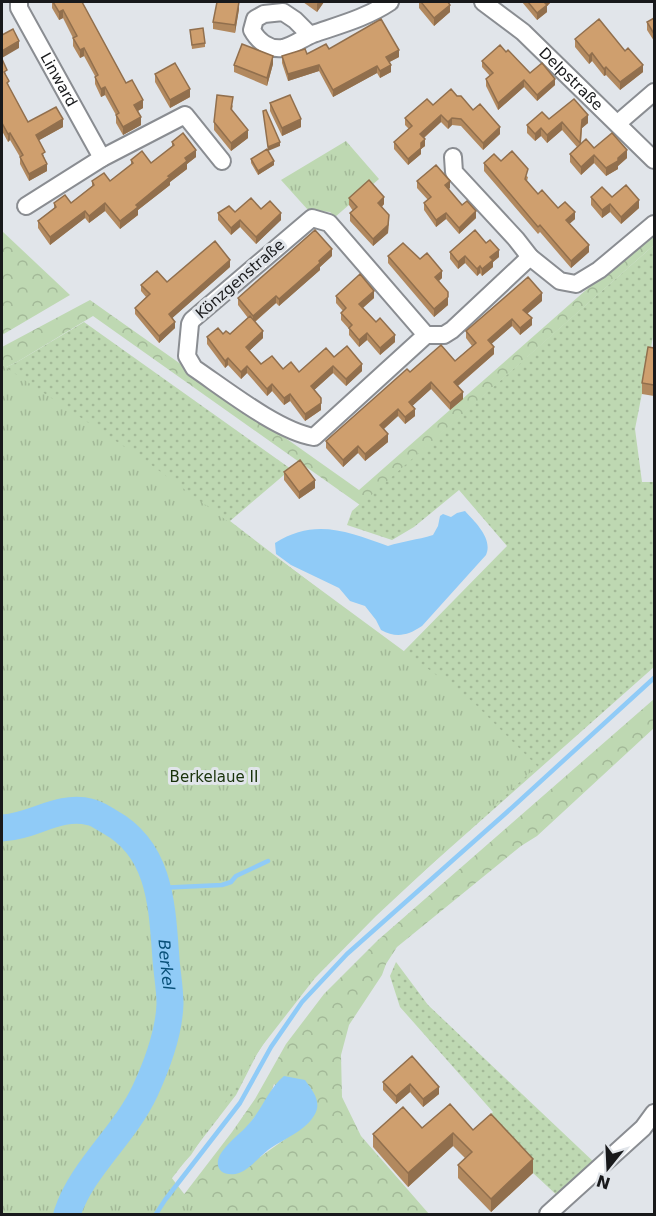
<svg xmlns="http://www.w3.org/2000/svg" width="656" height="1216" font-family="'DejaVu Sans',sans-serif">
<defs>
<pattern id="grass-dots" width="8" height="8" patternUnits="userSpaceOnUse" patternTransform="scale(1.5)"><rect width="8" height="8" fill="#bed8b2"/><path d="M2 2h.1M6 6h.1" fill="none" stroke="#a3b998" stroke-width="1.8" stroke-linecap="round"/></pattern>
<pattern id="forest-crowns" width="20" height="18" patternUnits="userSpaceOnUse" patternTransform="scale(1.5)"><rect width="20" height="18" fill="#bed8b2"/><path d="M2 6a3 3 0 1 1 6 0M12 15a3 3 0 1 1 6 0" fill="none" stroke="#a3b998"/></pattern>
<pattern id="park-tufts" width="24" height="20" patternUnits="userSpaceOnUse" patternTransform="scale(1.5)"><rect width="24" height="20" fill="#bed8b2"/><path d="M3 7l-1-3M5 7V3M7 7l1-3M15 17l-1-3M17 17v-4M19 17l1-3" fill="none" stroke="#a3b998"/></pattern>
</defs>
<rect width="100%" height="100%" fill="#e1e5ea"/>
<path fill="url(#grass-dots)" d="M654 245V337H653L635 429 642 482H654V667L353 934 294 997 257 1054 236 1095 166 1186 2 619V369L17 362 84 322 291 469 230 521 402 653 507 546 459 490 414 527 392 540 347 525 352 511Z
M396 962 428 1005 597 1165 561 1199 533 1173 488 1117 493 1112 400 1007 390 976Z"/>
<path fill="url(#forest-crowns)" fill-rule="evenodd" d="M654 230V245L360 505 93 316 17 362 2 369V347L90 300 359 490Z
M2 231 70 295 2 335Z
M654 699V728L537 836 521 846 397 947 386 964 382 975 349 1025 341 1055 342 1097 361 1136 429 1214H169L232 1132 255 1099 286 1044 324 994 378 940ZM274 1084 315 1113 302 1127 260 1157 247 1127 268 1100Z"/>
<path fill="url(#park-tufts)" d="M346 141 379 179 335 217 330 212 308 210 281 180Z
M2 365 150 464 473 702 537 766 376 916 315 978 262 1046 191 1155 171 1177 185 1195 203 1200 220 1214H2Z"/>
<path fill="#90cbf7" d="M465 511C476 523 493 539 486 555L422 626C407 636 396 638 381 630L376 620 365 606 350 601 339 588 291 565 276 554 275 543C314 518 347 531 388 546 403 541 417 540 433 535L438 526 440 516 443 514 451 517 457 513Z
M284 1076 305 1080C312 1090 322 1101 315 1114 306 1131 283 1139 268 1150 259 1157 250 1169 239 1173 234 1175 225 1175 221 1171 208 1157 238 1136 246 1127 262 1111 268 1089 284 1076Z"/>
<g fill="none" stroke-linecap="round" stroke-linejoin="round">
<path stroke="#90cbf7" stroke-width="4.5" d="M158 888 222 885 231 882 236 876 268 861
M156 1214 165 1200 240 1103 271 1047 302 1002 347 954 506 813 654 678"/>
<path stroke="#90cbf7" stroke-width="27" id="s1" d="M2 828C32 827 59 804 90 812 97 813 104 819 110 822 161 850 162 907 166 959 167 973 170 989 170 1004 169 1034 157 1065 145 1091 124 1136 82 1168 67 1214"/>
<g stroke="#8a8d92" stroke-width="20">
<g id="minor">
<path id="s2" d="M19 2V8L102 158"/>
<path id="s3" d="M483 2 523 32 654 160"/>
<path d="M310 35 295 20 283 12 264 14 255 19 252 30C258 41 269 50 283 48 293 46 303 38 313 34 339 25 366 18 390 2"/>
<path d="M618 123 654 92"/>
<path d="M453 157 454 172 516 239 530 257"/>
<path d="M26 206 102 158 185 115 222 161"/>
<path d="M426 335 329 223 312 218 192 320 190 324 187 356 194 368C225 389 278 431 314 437L426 335H444L452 330 530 257 560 281 576 284 599 270 654 224"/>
<path d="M548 1214 643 1128 654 1113"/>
</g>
</g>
<use href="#minor" stroke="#fff" stroke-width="16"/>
</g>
<path fill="#b2895f" d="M52 2H82L126 83 143 108 138 111 141 125 123 135 116 123V115L105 95 101 97 95 84V76L84 56 80 58 73 46V38L63 18 59 20 52 8Z
M303 2H324L317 12Z
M419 2H448L450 12 434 26 419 8Z
M522 2H551L547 6V12L537 20Z
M239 9 235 33 213 29V22Z
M654 18V41L647 30V22Z
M190 30 205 43V47L192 49Z
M575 39 643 72 620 90 606 75 604 76 592 61 589 64 575 47Z
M329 49 399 57 389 62 391 72 380 78 377 73 333 97 319 71 288 81 282 63V56L307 54Z
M506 52 530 73 555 85 537 101 524 87 498 110 486 86V79L490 76 482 67V61Z
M2 59 9 87 28 122 63 127 39 140 45 160 47 171 29 181 20 164V157L10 140 8 142 2 131Z
M273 64 267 86 234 72V65Z
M155 74 190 97 170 108 155 82Z
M457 96 500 134 483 150 461 126 452 125 448 129 441 122 424 138 425 146 421 149V154L408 165 394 149V142L409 129 405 125V118L433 105Z
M270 103 301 127 282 136 270 111Z
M233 105 232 110 248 138 231 151 214 130V122Z
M549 119 588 123 582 128 581 144 627 158 618 166V169L606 176 594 163 581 175 570 162V154L577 147 562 130 547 143 541 136 535 141 527 133V125Z
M172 142 196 157 187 164V169L170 182V185L138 210V215L120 229 105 211 89 223 85 218 50 245 38 228V221L54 208V203H71L92 186V181H110L131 165V160L151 163 172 147Z
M251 159 274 165 258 175 251 163Z
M501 161 528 177 527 181 538 194 575 219 569 224 589 252 571 268 540 232 538 234 484 171V163Z
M417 181 450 188 448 189 462 205 476 218 459 234 446 219 436 227 424 210V203L428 200 417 188Z
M591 197H612L639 208 621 224 610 212 602 218 591 205Z
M349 198 384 204 382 207 389 222 388 233 373 246 350 221V213L353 211 349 205Z
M261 209 281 220 256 244 240 227 231 235 218 220V213L235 212Z
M450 252 499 257 493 262V267L482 276 480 273 477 276 465 263 458 269 450 259Z
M332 256 320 267V270L279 306 276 303 255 322 263 338 249 351 261 364 299 372 334 357 362 371 346 386 333 373 314 390 321 398V410L305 421 290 401 284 405 272 391 267 396 247 373 241 379 228 365 225 368 207 344V337L223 334H230L248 318 238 305V298Z
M388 256 420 259 442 278 439 281 448 292V305L434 317 388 263Z
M230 267 172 318 175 328 159 343 135 314V308L146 297 141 291V285L167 282Z
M336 296 374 298 363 308 395 342 380 355 367 340 359 347 349 335V329L341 320V313L343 311 336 303Z
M542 301 527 314 532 325 520 335 512 326 491 344 494 354 458 386 463 399 450 410 431 389 412 406 415 416 405 424 398 416 384 429 388 442 365 461 358 453 343 467 326 448V441L410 372 455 361 472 346 466 338V331Z
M654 348V396L642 394V383Z
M284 472 315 488 299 499 284 480Z
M412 1056 439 1094 423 1107 410 1092 396 1104 383 1090V1082Z
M422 1128 473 1130 533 1173 491 1212 458 1178V1165L465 1158 453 1146 408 1187 373 1147V1134Z"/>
<path fill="#916f4d" d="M239 2V9L235 33V25Z
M318 2H324L317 12V4Z
M543 2H551L547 6V12L537 20V13Z
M450 5V12L434 26V18Z
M63 10V18L59 20V12Z
M19 41V48L2 58V51Z
M84 48V56L80 58V50Z
M399 50V57L386 64V57Z
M592 53V61L589 64V56Z
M273 56V64L267 86V78Z
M319 65V71L288 81V74Z
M391 65V72L380 78V71Z
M643 65V72L620 90V82Z
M377 66V73L333 97V90Z
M606 67V75L604 76V69Z
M555 79V85L537 101V95Z
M524 80V87L498 110V103Z
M105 87V95L101 97V89Z
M190 89V97L170 108V100Z
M143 100V108L134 113V105Z
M441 115V122L420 141V134Z
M588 115V123L582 128V120Z
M141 117V125L123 135V127Z
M452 118V125L448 129V122Z
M63 119V127L36 142V135Z
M301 119V127L282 136V128Z
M562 122V130L547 143V135Z
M500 127V134L483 150V143Z
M541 128V136L535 141V134Z
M248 130V138L231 151V143Z
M10 133V140L8 142V134Z
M425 139V146L421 149V154L408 165V159Z
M280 142V146L268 151V147Z
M196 150V157L187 164V169L170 182V185L138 210V215L120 229V221L136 205 168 176 185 158Z
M627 150V158L618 166V158Z
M594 155V163L581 175V167Z
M274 161V165L258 175V171Z
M618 161V169L606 176V168Z
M47 164V171L29 181V174Z
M450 181V188L445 192V185Z
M384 197V204L378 210V203Z
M639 200V208L621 224V217Z
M105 203V211L89 223V216Z
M610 204V212L602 218V210Z
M85 211V218L50 245V237Z
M476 211V218L459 234V228Z
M575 212V219L566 227V220Z
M281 213V220L256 244V237Z
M446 213V219L436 227V220Z
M389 215 388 233 373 246V239Z
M240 220V227L231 235V228Z
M589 245V252L571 268V261Z
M332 249V256L320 267V270L279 306V299Z
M499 250V257L493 262V267L482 276V269L490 257Z
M465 256V263L458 269V262Z
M230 260V267L169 321V314Z
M480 266V273L477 276V269Z
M442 271V278L435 284V277Z
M374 291V298L359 311V304Z
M542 293V301L523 317V310Z
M276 296V303L253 323V316Z
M448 297V305L434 317V309Z
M532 318V325L520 335V328Z
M512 319V326L488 347V340Z
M175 322V328L159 343V336Z
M263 331V338L246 354V347Z
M367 333V340L359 347V340Z
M395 335V342L380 355V348Z
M494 347V354L454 389V382Z
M228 358V365L225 368V361Z
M362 364V371L346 386V379Z
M247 366V373L241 379V372Z
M333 366V373L311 393V386Z
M431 382V389L409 409V402Z
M272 384V391L267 396V389Z
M463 392V399L450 410V403Z
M290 394V401L284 405V398Z
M321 403V410L305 421V414Z
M398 409V416L380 432V425Z
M415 409V416L405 424V417Z
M388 434V442L365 461V454Z
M358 446V453L343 467V460Z
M315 480V488L299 499V492Z
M410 1084V1092L396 1104V1096Z
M439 1087V1094L423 1107V1099Z
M453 1133V1146L408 1187V1173Z
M533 1159V1173L491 1212V1199Z"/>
<path fill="#cf9f6e" stroke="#916f4d" stroke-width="1.5" d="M53 2H82L126 83 132 80 143 100 134 105 141 117 123 127 116 115 119 113 105 87 101 89 95 77 98 75 84 48 80 50 73 38 77 36 63 10 59 12Z
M217 2H239L235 25 213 22Z
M421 2H448L450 5 434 18Z
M528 2H544L547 5 537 13Z
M654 18V34L647 22Z
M381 19 399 50 386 57 391 65 380 71 377 66 333 90 319 65 288 74 282 56 305 49 307 54 326 44 329 49Z
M599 19 625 51 628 48 643 65 620 82 606 67 604 69 592 53 589 56 575 39Z
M203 28 205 43 192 45 190 30Z
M13 29 19 41 2 51V35Z
M242 44 273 56 267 78 234 65Z
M500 45 506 52 508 50 530 73 542 63 555 79 537 95 524 80 498 103 486 79 493 73 482 61Z
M2 59 7 70 4 72 9 81 7 83 28 122 56 107 63 119 36 135 45 152 42 154 47 164 29 174 20 157 23 155 10 133 8 134 2 123Z
M175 63 190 89 170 100 155 74Z
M451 89 457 96H461L473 110 480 104 500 127 483 143 461 119 452 118 448 122 441 115 420 134 425 139 421 143V148L408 159 394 142 412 126 405 118 427 99 433 105Z
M217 95 233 97 231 109 248 130 231 143 214 122Z
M290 95 301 119 282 128 270 103Z
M574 99 588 115 582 120 580 143 562 122 547 135 541 128 535 134 527 125 542 112 549 119Z
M266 110 280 142 268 147 263 111Z
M183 133 196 150 185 158 187 161 168 176 170 177 136 205 138 207 120 221 105 203 89 216 85 211 50 237 38 221 56 207 54 203 65 195 71 203 94 185 92 181 104 173 110 181 133 163 131 160 142 151 151 163 174 145 172 142Z
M612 133 627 150 618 158V161L606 168 594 155 581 167 570 154 586 139 594 148Z
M267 149 274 161 258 171 251 159Z
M512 151 528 169 525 179 538 194 542 190 558 208 565 202 575 212 566 220 589 245 571 261 540 225 538 227 484 163 494 154 501 161Z
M436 165 450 181 445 185 462 205 467 201 476 211 459 228 446 213 436 220 424 203 431 197 417 181Z
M369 180 384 197 378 203 389 215 388 225 373 239 350 213 357 207 349 198Z
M626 185 639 200 621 217 610 204 602 210 591 197 602 187 612 197Z
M251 198 261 209 270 201 281 213 256 237 240 220 231 228 218 213 229 206 235 212Z
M315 230 332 249 319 261 320 263 279 299 276 296 253 316 238 298Z
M475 230 486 243 490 240 499 250 490 257 493 260 482 269 480 266 477 269 465 256 458 262 450 252Z
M215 241 230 260 169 314 175 322 159 336 135 308 150 294 141 285 157 271 167 282Z
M403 243 420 259 427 253 442 271 435 277 448 292V297L434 309 388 256Z
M360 274 374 291 359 304 376 322 380 318 395 335 380 348 367 333 359 340 349 328 352 325 341 313 346 308 336 296Z
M528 277 542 293 523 310 532 318 520 328 512 319 488 340 494 347 454 382 463 392 450 403 431 382 409 402 415 409 405 417 398 409 380 425 388 434 365 454 358 446 343 460 326 441 407 369 410 372 441 345 455 361 476 343 466 331Z
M250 316 263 331 246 347 261 364 272 356 283 369 291 362 299 372 326 348 334 357 347 346 362 364 346 379 333 366 311 386 321 398V403L305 414 290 394 284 398 272 384 267 389 247 366 241 372 228 358 225 361 207 337 218 328 223 334 226 331 230 334Z
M648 347 654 348V385L642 383Z
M300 460 315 480 299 492 284 472Z
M412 1056 439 1087 423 1099 410 1084 396 1096 383 1082Z
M450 1104 473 1130 491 1114 533 1159 491 1199 458 1165 472 1152 453 1133 408 1173 373 1134 403 1107 422 1128Z"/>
<g text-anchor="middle" stroke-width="6" stroke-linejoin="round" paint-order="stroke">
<g font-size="15" fill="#18191b" stroke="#e1e5ea">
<text dy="5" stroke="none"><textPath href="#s3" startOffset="117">Delpstraße</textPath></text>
<text dy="5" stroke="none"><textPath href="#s2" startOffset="88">Linward</textPath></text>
<text transform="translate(240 279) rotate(-41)" y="5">Könzgenstraße</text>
</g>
<g font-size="15" fill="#183109" stroke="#e1e5ea">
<text x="214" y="782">Berkelaue II</text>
</g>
<g font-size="16" font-style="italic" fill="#085079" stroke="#e1e5ea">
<text dy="6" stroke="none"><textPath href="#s1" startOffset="274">Berkel</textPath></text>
</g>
</g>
<rect width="656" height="1216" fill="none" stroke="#18191b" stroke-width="6"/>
<g transform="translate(608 1168) rotate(198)" stroke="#e1e5ea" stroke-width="4.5" paint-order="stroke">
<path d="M0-4.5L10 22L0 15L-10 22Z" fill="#18191b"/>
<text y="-9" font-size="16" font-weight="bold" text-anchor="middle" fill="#18191b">N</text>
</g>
</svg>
